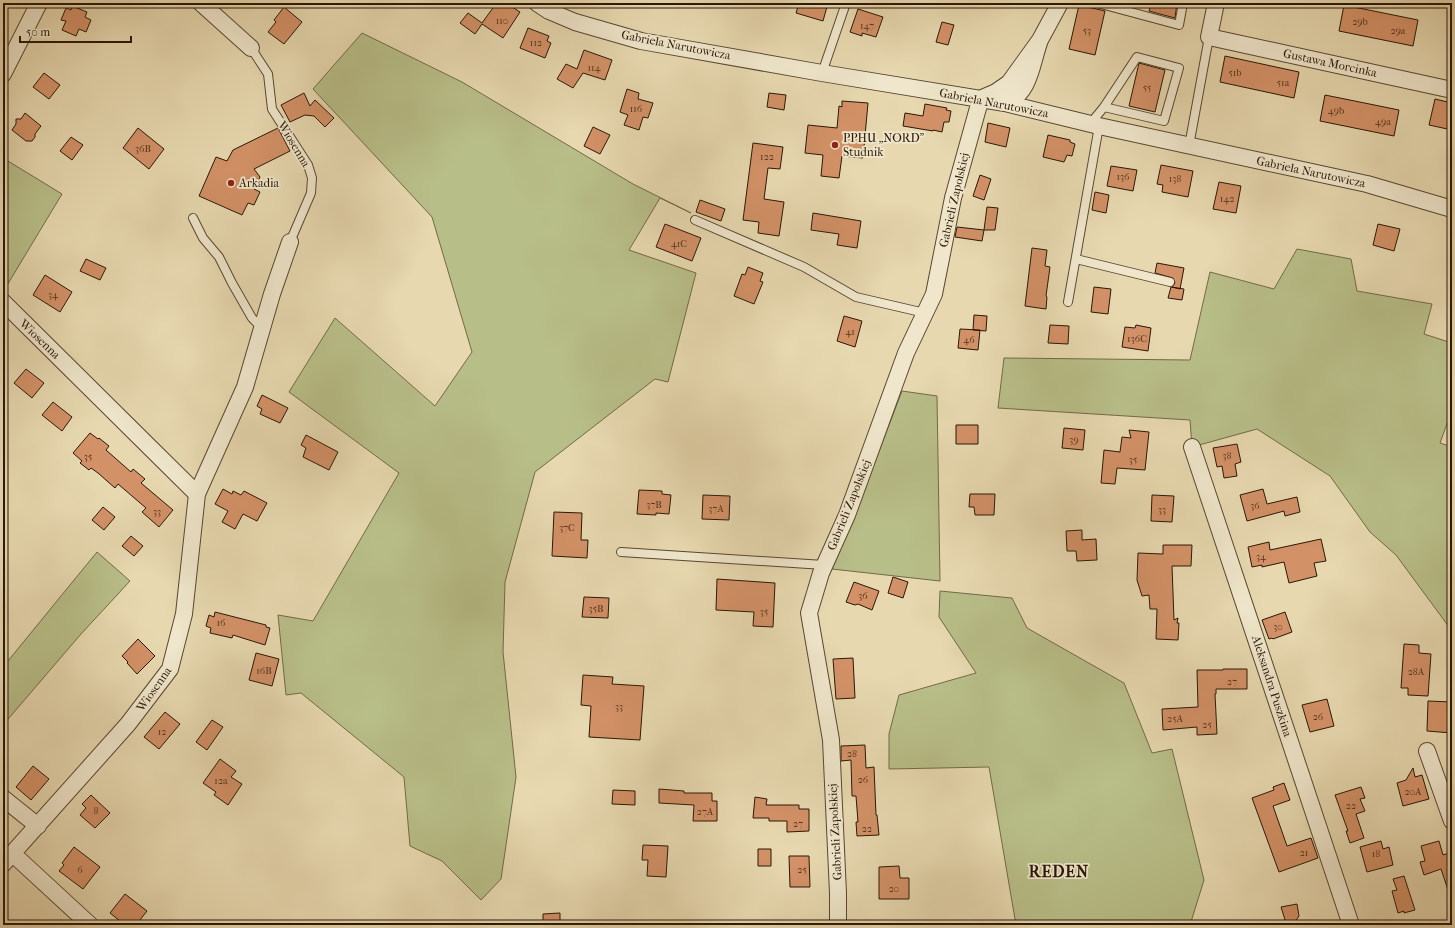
<svg xmlns="http://www.w3.org/2000/svg" width="1455" height="928" font-family="'IM FELL French Canon',serif">
<rect width="100%" height="100%" fill="#e7d8af"/>
<filter id="stains"><feTurbulence type="fractalNoise" baseFrequency=".005" numOctaves="4"/><feColorMatrix values="0 0 0 0 .2 0 0 0 0 .09 0 0 0 0 .02 0 0 0 .5 -.17"/></filter>
<radialGradient id="worn" r=".72"><stop offset=".6" stop-color="#630" stop-opacity="0"/><stop offset="1" stop-color="#630" stop-opacity=".3"/></radialGradient>
<path fill="#b8be88" stroke="#716a47" d="M362 33 462 82 633 184 691 213 660 198 629 250 696 273 668 382 655 379 535 472 505 582 503 652 516 777 501 879 481 900 442 861 410 846 404 777 301 693 286 695 278 615 313 621 399 473 289 392 335 318 435 406 472 352 432 217 313 89Z
M3 158 62 194 3 292Z
M1297 249 1351 259 1357 291 1432 304 1424 334 1452 343V410L1440 443 1452 447V631L1396 555 1370 532 1330 476 1257 429 1192 447 1190 420 998 408 1004 358 1190 360 1210 272 1274 289Z
M902 391 937 396 940 581 832 569 860 501Z
M97 552 130 581 81 634 3 725V667Z
M940 591 1012 598 1027 628 1124 683 1152 753 1172 749 1204 880 1190 925H1016L989 767 889 769V734L899 695 976 673 939 617Z"/>
<path fill="#d39167" stroke="#2a1706" d="M503 3H506L520 12 503 38 482 24 475 34 460 23 468 13 482 23 495 5 499 8Z
M799 3H828L823 21 796 13Z
M1151 3H1177L1175 18 1149 11Z
M1079 5 1105 11 1095 55 1069 49Z
M1344 5 1418 20 1413 46 1339 31Z
M72 6 87 12 85 17 91 20 86 32 79 29 76 36 62 30 66 21 61 20 66 8 71 10Z
M284 7 302 22 284 44 268 32 276 22 274 20Z
M858 9 883 17 876 37 862 33V36L850 32Z
M942 22 954 25 948 45 936 42Z
M528 28 549 36 547 41 551 43 545 58 520 48Z
M584 50 612 60 605 80 583 73 573 88 557 79 566 64 577 69Z
M1225 56 1299 72 1294 98 1220 82Z
M1139 63 1165 70 1155 112 1129 106Z
M44 73 60 85 49 99 33 87Z
M627 89 639 93 638 99 653 103 648 118 643 117 639 130 624 125 628 115 620 112Z
M304 93 310 106 315 100 334 118 325 127 314 116 305 115 290 122 281 105Z
M769 93 786 95 784 110 767 107Z
M1325 95 1399 110 1394 136 1320 121Z
M1435 99 1452 103V130L1429 125Z
M842 101 868 103 863 158 842 156 839 178 821 176 823 155 805 153 808 125 837 128 839 106 842 107Z
M925 104 947 108 946 110 951 111 949 122H944L942 132 933 130V131L903 126 905 113 923 116Z
M25 113 41 126 35 134V137L32 141H26L12 130 16 124V119H21Z
M988 123 1010 128 1006 147 985 142Z
M593 127 610 135 600 154 584 146Z
M138 128 164 149 149 169 123 148Z
M278 128 290 151 254 169 260 177 254 189 260 192 254 205 248 203 242 215 199 196 216 157 227 161 233 150Z
M1048 135 1070 140V142L1075 144 1072 156 1067 155 1064 162 1043 157Z
M71 137 83 145 72 160 60 151Z
M753 143 783 147 780 169 768 168 764 199 784 202 779 236 758 233 759 222 743 220Z
M1161 165 1193 171 1188 197 1162 192 1163 185 1157 184Z
M1111 166 1137 170 1133 191 1107 186Z
M980 175 991 179 984 200 973 196Z
M1219 182 1241 186 1236 213 1213 209Z
M1095 192 1109 195 1106 213 1092 210Z
M700 200 725 209 721 221 696 212Z
M987 207 998 208 995 230H984Z
M813 213 861 221 857 248 837 245 839 234 811 230Z
M665 224 701 238 692 261 656 247Z
M1378 224 1400 229 1394 251 1373 245Z
M957 227 984 230 982 241 955 237Z
M1032 248 1047 250 1045 266 1050 267 1046 296 1047 297 1046 309 1025 306Z
M86 259 106 268 100 280 80 271Z
M1157 263 1184 268 1180 289 1172 287 1175 283 1173 278 1155 273Z
M748 267 763 273 760 281 763 282 754 304 734 296 742 274 745 275Z
M45 275 72 292 60 312 33 295Z
M1094 287 1111 289 1108 314 1091 312Z
M1171 287 1184 289 1182 300 1168 298Z
M974 315 987 316 986 331 973 330Z
M844 316 862 321 855 347 837 341Z
M1050 325 1069 326 1068 344 1048 343Z
M1136 325 1151 328 1148 351 1122 347 1125 327 1135 328Z
M960 329 980 330 978 350 958 348Z
M26 369 44 383 32 398 14 383Z
M262 395 288 408 280 423 260 414 262 409 257 406Z
M53 402 72 417 62 431 42 415Z
M956 425H978V444H956Z
M1064 428 1085 430 1083 450 1062 448Z
M1129 430 1149 432 1145 470 1117 468 1115 484 1101 483 1104 450 1120 452 1122 437 1131 438Z
M90 433 98 439 99 438 109 446 106 450 131 472 133 469 145 479 141 483 173 510 159 527 142 512 146 508 118 484 115 488 98 473 91 468 89 470 80 463 82 461 73 453Z
M306 435 338 452 329 470 303 457 306 448 301 445Z
M1237 444 1241 462 1235 464 1237 476 1224 478 1222 466 1217 467 1213 448Z
M223 489 232 494 233 491 241 495 244 491 267 503 257 521 243 514 235 529 222 522 228 511 215 504Z
M1263 489 1267 504 1297 497 1300 512 1285 516 1284 511 1247 521 1240 495Z
M639 490 662 491V494L671 495 669 514 656 513V515L637 514Z
M970 494H995L994 515H975L974 507H969Z
M703 495 730 496 729 520 702 519Z
M1152 495 1174 496 1172 522 1151 521Z
M103 507 115 517 104 530 92 520Z
M554 512 582 513 581 540H588L587 558 552 556Z
M1082 530V540L1096 539 1097 560 1077 561 1076 551H1067L1066 531Z
M131 536 143 546 134 556 122 546Z
M1321 539 1326 561 1314 563 1317 576 1289 583 1284 562 1262 567V565L1252 567 1248 547 1269 542 1270 550Z
M1163 545H1192L1191 566H1172L1174 620 1178 618 1177 623H1179L1178 640 1156 639 1157 609H1150L1149 595 1142 596 1137 580 1138 553 1163 554Z
M893 577 908 582 903 598 888 593Z
M717 579 775 583 773 627 753 626 754 612 716 610Z
M854 582 879 591 872 610 858 604 855 605 846 602Z
M584 597 609 598 608 618 582 617Z
M215 612 266 625V627L270 628 265 645 233 635 232 638 210 633 211 628 206 626 209 615 214 617Z
M1285 612 1292 632 1273 639 1272 638 1269 639 1262 620Z
M138 639 155 656 137 674 127 663 128 662 122 656Z
M1404 644 1419 645V653L1431 654 1428 696 1408 695V688H1401Z
M256 653 279 659 272 686 249 680Z
M853 658 855 698 836 699 833 659Z
M1223 669H1247V689H1216V694H1215L1217 734 1197 735V727L1163 730 1162 709 1198 707 1197 670H1223Z
M583 675 613 677 612 684 644 686 640 740 589 737 591 706 581 705Z
M1327 699 1334 726 1310 732 1302 705Z
M1428 701 1452 702V733L1427 731Z
M165 712 180 724 159 749 144 737Z
M212 720 223 727 207 750 196 742Z
M865 745 866 768 874 767 876 815H877L879 835 857 836 856 822H858L856 796H852L851 760 841 761V746Z
M220 759 236 771 231 777 242 784 228 805 214 795 216 792 203 783Z
M33 766 49 779 31 800 16 787Z
M1413 768 1415 777 1422 775 1429 799 1403 806 1397 783 1406 780Z
M1284 783 1290 800 1273 806 1287 846 1311 838 1318 858 1279 872 1252 798 1274 790 1273 787Z
M1361 787 1365 798 1360 799 1365 811 1356 814 1364 838 1350 843 1346 831H1348L1335 795Z
M659 789 684 791V793H712V801H717V821H693L694 805 659 803Z
M613 790 635 791V805L612 804Z
M91 795 110 813 95 828 80 815 86 808 82 804Z
M755 797 767 799 766 805H799V809H809V831L787 832V821H769V818H753Z
M1381 841 1383 849 1389 847 1393 865 1367 872 1360 847Z
M1439 841 1443 855 1449 853 1452 863V896H1450L1441 869 1424 875 1420 862 1425 861 1421 846Z
M643 845 668 846 666 877 647 876 648 860H642Z
M74 847 100 867 83 889 59 871 64 865 62 863Z
M758 849H771V866H758Z
M789 856H809L810 887H790Z
M899 866 900 878H909V899H879V867Z
M1404 876 1415 910 1404 913V911L1398 913 1392 891 1397 890 1393 879Z
M125 894 147 911 136 925H125L110 913Z
M1297 904 1299 916 1295 922 1286 923 1281 907Z
M560 913V925H543V914Z"/>
<g fill="none" stroke-linecap="round" stroke-linejoin="round">
<g stroke="#594730" stroke-width="10">
<path id="service" d="M1097 3 1179 25 1183 3
M251 48 268 74 272 109 308 165 312 178 311 193 290 242
M822 73 846 3
M1090 124 1104 107 1137 57 1179 68 1164 121 1104 107
M1189 146 1209 37
M193 218 203 238 219 257 232 283 252 318 263 329
M695 220 804 267 856 297 925 313
M1076 259 1170 282
M1068 302 1099 126
M621 552 824 565"/>
</g>
<g stroke="#594730" stroke-width="18">
<path id="minor" d="M201 3 251 48
M537 3 549 11 575 22 641 41 822 73 1005 103 1099 126 1367 184 1452 209
M1216 3 1209 37 1452 90
M1040 40C1031 64 1031 93 1005 103V90L1009 83 1040 40 1060 3
M3 74 39 3
M3 302 197 494 184 614 170 669 128 724 3 864
M1192 447 1351 925
M197 494 245 387 272 294 290 242
M1427 751 1452 821
M3 798 38 826
M13 854 90 925
M838 925V893L831 740 809 613 821 573 847 515 906 353 934 294 953 198 978 108 982 98 996 92 1009 83"/>
</g>
<use href="#service" stroke="#efe6cb" stroke-width="8"/>
<use href="#minor" stroke="#efe6cb" stroke-width="16"/>
</g>
<g fill="#8f2418" stroke="#efe6cb" stroke-width="1.5">
<circle cx="835" cy="145" r="4"/>
<circle cx="231" cy="183" r="4"/>
</g>
<g text-anchor="middle" stroke-width="3.5" stroke-linejoin="round" paint-order="stroke">
<g font-size="10" fill="#54361e">
<text x="502" y="24">110</text>
<text x="1360" y="25">29b</text>
<text x="867" y="29">147</text>
<text x="1087" y="34">53</text>
<text x="1398" y="34">29a</text>
<text x="536" y="46">112</text>
<text x="594" y="71">114</text>
<text x="1235" y="76">51b</text>
<text x="1283" y="86">51a</text>
<text x="1147" y="91">55</text>
<text x="636" y="112">116</text>
<text x="1336" y="114">49b</text>
<text x="1383" y="125">49a</text>
<text x="143" y="152">36B</text>
<text x="767" y="160">122</text>
<text x="1123" y="180">136</text>
<text x="1175" y="182">138</text>
<text x="1227" y="202">142</text>
<text x="679" y="247">41C</text>
<text x="53" y="298">34</text>
<text x="850" y="335">41</text>
<text x="1137" y="342">136C</text>
<text x="969" y="343">46</text>
<text x="1074" y="443">39</text>
<text x="1227" y="459">38</text>
<text x="88" y="460">35</text>
<text x="1133" y="463">35</text>
<text x="654" y="508">37B</text>
<text x="1255" y="509">36</text>
<text x="716" y="512">37A</text>
<text x="1162" y="513">33</text>
<text x="157" y="515">33</text>
<text x="567" y="531">37C</text>
<text x="1261" y="560">34</text>
<text x="863" y="599">36</text>
<text x="596" y="612">35B</text>
<text x="764" y="615">35</text>
<text x="221" y="626">16</text>
<text x="1278" y="630">30</text>
<text x="264" y="674">16B</text>
<text x="1416" y="675">28A</text>
<text x="1232" y="685">27</text>
<text x="619" y="710">33</text>
<text x="1318" y="720">26</text>
<text x="1175" y="722">25A</text>
<text x="1207" y="728">25</text>
<text x="162" y="735">12</text>
<text x="852" y="757">28</text>
<text x="863" y="783">26</text>
<text x="221" y="784">12a</text>
<text x="1413" y="795">20A</text>
<text x="1351" y="809">22</text>
<text x="96" y="814">8</text>
<text x="705" y="815">27A</text>
<text x="798" y="827">27</text>
<text x="867" y="832">22</text>
<text x="1304" y="856">21</text>
<text x="1376" y="857">18</text>
<text x="80" y="873">6</text>
<text x="802" y="873">25</text>
<text x="894" y="892">20</text>
</g>
<g font-size="12" fill="#2a1706" stroke="#efe6cb">
<text transform="translate(676 45) rotate(11)" y="4">Gabriela Narutowicza</text>
<text transform="translate(1330 63) rotate(12)" y="4">Gustawa Morcinka</text>
<text transform="translate(994 103) rotate(11)" y="4">Gabriela Narutowicza</text>
<text transform="translate(294 144) rotate(59)" y="4">Wiosenna</text>
<text transform="translate(1311 172) rotate(12)" y="4">Gabriela Narutowicza</text>
<text transform="translate(954 200) rotate(-77)" y="4">Gabrieli Zapolskiej</text>
<text transform="translate(40 339) rotate(44)" y="4">Wiosenna</text>
<text transform="translate(849 505) rotate(-68)" y="4">Gabrieli Zapolskiej</text>
<text transform="translate(1272 686) rotate(72)" y="4">Aleksandra Puszkina</text>
<text transform="translate(154 689) rotate(-55)" y="4">Wiosenna</text>
<text transform="translate(835 832) rotate(-93)" y="4">Gabrieli Zapolskiej</text>
</g>
<g font-size="12" fill="#2a1706" stroke="#efe6cb" text-anchor="start">
<text x="843" y="142">PPHU „NORD”<tspan x="843" dy="14">Studnik</tspan></text>
<text x="239" y="187">Arkadia</text>
</g>
<g font-size="16" font-weight="bold" letter-spacing="1" fill="#2a1706" stroke="#efe6cb">
<text x="1059" y="877">REDEN</text>
</g>
</g>
<rect width="1455" height="928" fill="none" stroke="#e7d8af" stroke-width="16"/>
<rect x="4" y="4" width="1447" height="920" fill="none" stroke="#2a1706" stroke-width="2"/>
<rect x="8" y="8" width="1439" height="912" fill="none" stroke="#2a1706"/>
<path d="M20 36v6h111v-6" fill="none" stroke="#2a1706" stroke-width="2"/>
<text x="26" y="36" font-size="12" fill="#2a1706" stroke="#efe6cb" stroke-width="3" paint-order="stroke">50 m</text>
<rect width="100%" height="100%" filter="url(#stains)"/>
<rect width="100%" height="100%" fill="url(#worn)"/>
</svg>
